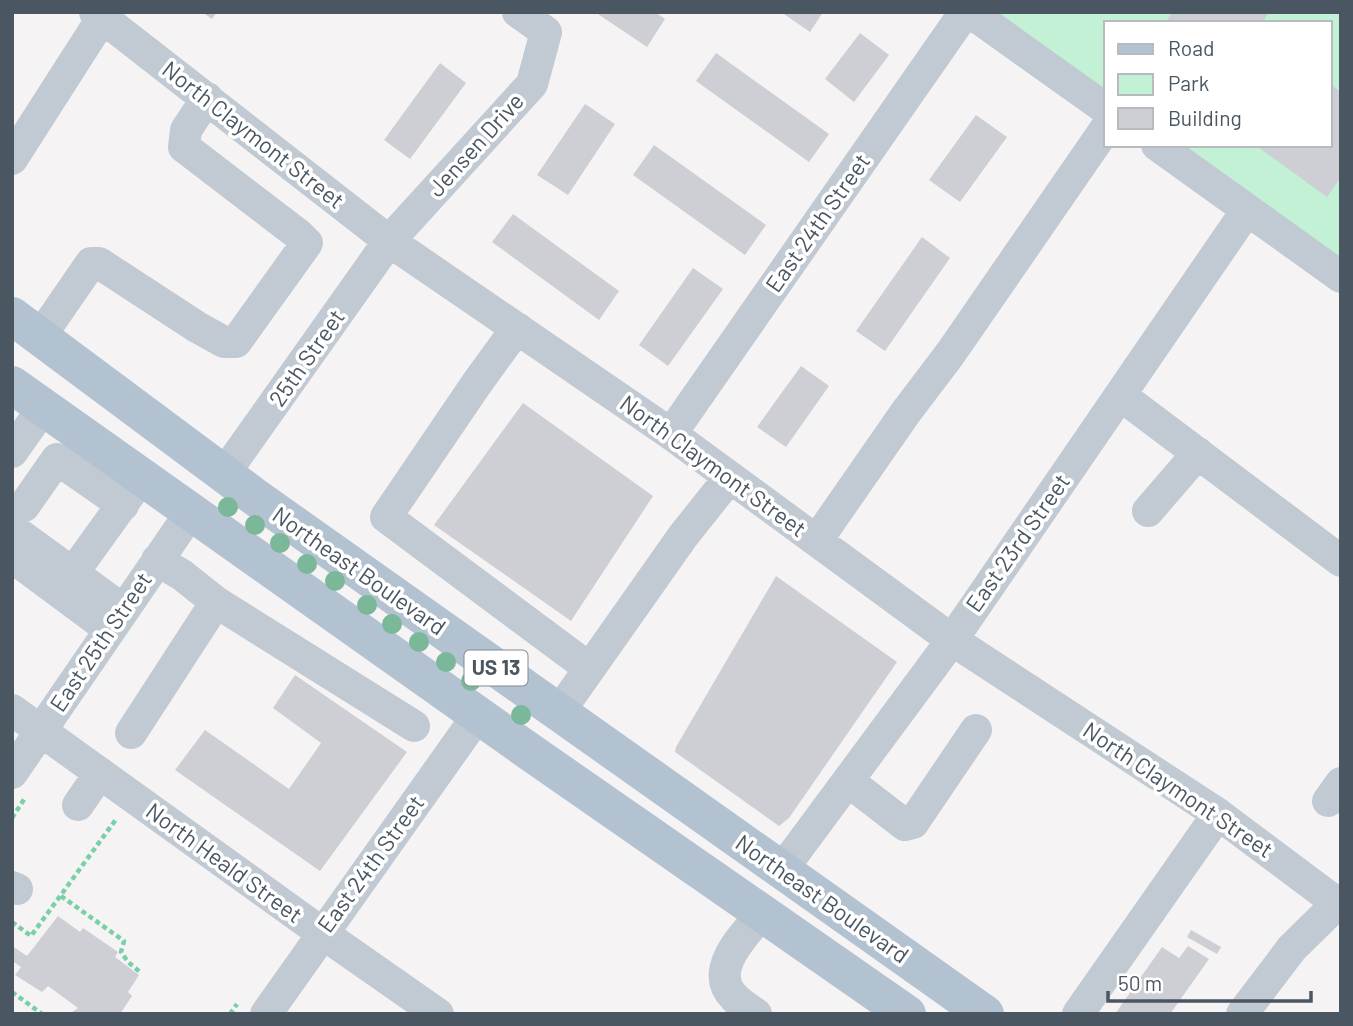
<svg xmlns="http://www.w3.org/2000/svg" width="1353" height="1026" font-family="Barlow,sans-serif">
<rect width="100%" height="100%" fill="#f5f3f3"/>
<path fill="#c3f1d5" d="M971 12H1341V272L1161 145H1330V23H1106V107Z"/>
<path fill="#cdcfd5" d="M202 12H217L212 19Z
M595 12H655L665 19 647 47Z
M781 12H823L810 32Z
M1172 12H1269L1262 23H1165Z
M860 33 889 55 854 102 825 79Z
M716 53 829 134 809 162 696 81Z
M440 63 466 83 410 159 384 140Z
M1330 84 1341 92V177L1327 197 1255 145H1330Z
M585 104 615 124 568 195 537 175Z
M976 115 1007 137 960 202 929 180Z
M654 145 766 225 745 255 633 175Z
M513 214 619 291 599 320 492 242Z
M922 237 950 258 885 351 856 331Z
M693 268 723 289 668 366 639 345Z
M801 366 829 386 786 447 757 427Z
M523 403 653 496 571 621 434 525Z
M776 576 897 662 789 818 779 826 675 752 676 747Z
M295 675 407 752 320 871 175 770 205 730 289 789 321 743 273 708Z
M58 916 80 932 83 928 118 952 115 957 139 975 128 992 132 996 120 1014H69L78 1008 48 986 42 992 15 975 21 967 12 961V946L27 956Z
M1191 930 1221 947 1217 954 1187 937Z
M1188 946 1209 959 1170 1014H1115L1162 947 1179 958Z"/>
<g fill="none" stroke-linecap="round" stroke-linejoin="round">
<path stroke="#7ad0a6" stroke-width="4.5" stroke-dasharray="5 3.5" stroke-linecap="butt" d="M12 818 25 798
M61 896 124 941 121 952 128 962 140 972
M12 922 31 936 117 818
M12 992 42 1014
M230 1014 237 1004"/>
<path stroke="#c1cad2" stroke-width="32" d="M95 12 389 241 671 434 952 640 1218 814 1341 906
M970 12 1106 109
M1157 145 1341 277
M12 159 106 12
M517 328 477 383 386 517 589 668
M40 337 91 263H99L197 327 224 342H236L307 243 299 235 184 147 186 130 207 98
M1120 395 1341 561
M671 434 965 12
M12 452 43 408
M224 474 389 241 532 84 546 32 518 12
M24 506 57 459 123 505
M1148 511 1198 453
M12 529 122 609
M817 540 906 412 950 354 1106 128
M12 557 109 629
M157 560 182 575 216 602
M60 591 142 477
M12 710 322 933 438 1014
M559 712 683 536 730 477
M131 733 216 602 414 726
M12 773 191 512
M848 781 905 825 913 823 976 730
M1328 801 1341 783
M78 805 100 773
M781 871 952 640 1247 210
M12 887 17 889
M266 1014 478 715
M756 1014C749 1009 740 1004 734 997 707 969 746 934 763 912
M1078 1014 1218 814
M1242 1014 1292 948 1341 900"/>
<path stroke="#b3c2d1" stroke-width="38" d="M12 316 255 497 985 1014
M12 385 530 752 907 1014"/>
</g>
<g fill="#7bb799">
<circle cx="228" cy="507" r="10"/>
<circle cx="255" cy="525" r="10"/>
<circle cx="280" cy="543" r="10"/>
<circle cx="307" cy="564" r="10"/>
<circle cx="335" cy="581" r="10"/>
<circle cx="367" cy="605" r="10"/>
<circle cx="392" cy="624" r="10"/>
<circle cx="419" cy="642" r="10"/>
<circle cx="446" cy="662" r="10"/>
<circle cx="471" cy="681" r="10"/>
<circle cx="521" cy="715" r="10"/>
</g>
<g text-anchor="middle" stroke-width="7" stroke-linejoin="round" paint-order="stroke">
<rect fill="#fff" stroke="#808990" stroke-width="2" x="464.5" y="650.5" width="63" height="35" rx="5"/>
<g font-size="21" font-weight="bold" fill="#4a5661">
<text x="496" y="675">US 13</text>
</g>
<g font-size="23" fill="#4a5661" stroke="#fff">
<text transform="translate(253 135) rotate(38)" y="8">North Claymont Street</text>
<text transform="translate(476 145) rotate(-48)" y="8">Jensen Drive</text>
<text transform="translate(818 223) rotate(-55)" y="8">East 24th Street</text>
<text transform="translate(307 358) rotate(-55)" y="8">25th Street</text>
<text transform="translate(713 466) rotate(36)" y="8">North Claymont Street</text>
<text transform="translate(1018 543) rotate(-55)" y="8">East 23rd Street</text>
<text transform="translate(359 571) rotate(35)" y="8">Northeast Boulevard</text>
<text transform="translate(101 642) rotate(-56)" y="8">East 25th Street</text>
<text transform="translate(1178 790) rotate(34)" y="8">North Claymont Street</text>
<text transform="translate(224 863) rotate(36)" y="8">North Heald Street</text>
<text transform="translate(371 864) rotate(-54)" y="8">East 24th Street</text>
<text transform="translate(822 899) rotate(35)" y="8">Northeast Boulevard</text>
</g>
</g>
<rect width="1353" height="1026" fill="none" stroke="#4a5661" stroke-width="28"/>
<rect x="1104" y="21" width="228" height="126" fill="#ffffff" stroke="#b7bbc0" stroke-width="2"/>
<rect x="1118" y="44" width="35" height="10" fill="#b3c2d1" stroke="#b7bbc0" stroke-width="2"/>
<text x="1168" y="56" font-size="21" fill="#4a5661">Road</text>
<rect x="1118" y="74" width="35" height="21" fill="#c3f1d5" stroke="#b7bbc0" stroke-width="2"/>
<text x="1168" y="91" font-size="21" fill="#4a5661">Park</text>
<rect x="1118" y="108" width="35" height="21" fill="#cdcfd5" stroke="#b7bbc0" stroke-width="2"/>
<text x="1168" y="126" font-size="21" fill="#4a5661">Building</text>
<path d="M1108 991v10h203v-10" fill="none" stroke="#4a5661" stroke-width="3.5"/>
<text x="1118" y="991" font-size="21" fill="#4a5661" stroke="#ffffff" stroke-width="5" paint-order="stroke">50 m</text>
</svg>
